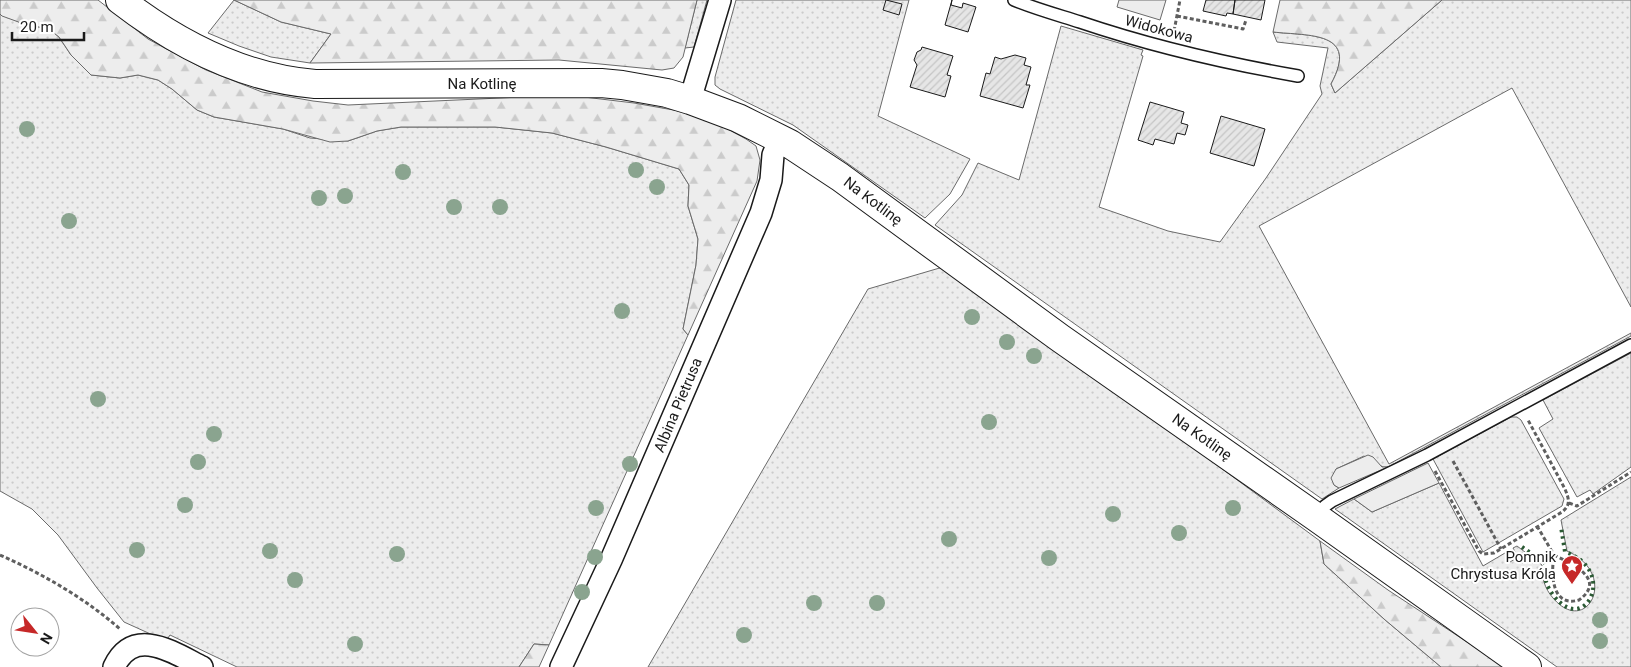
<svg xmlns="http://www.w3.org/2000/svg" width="1631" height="667" font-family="Roboto,sans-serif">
<defs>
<pattern id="grass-dots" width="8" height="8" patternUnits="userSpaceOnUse" patternTransform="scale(1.25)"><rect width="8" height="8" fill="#ededed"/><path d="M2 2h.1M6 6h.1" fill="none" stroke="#cbcbcb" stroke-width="1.8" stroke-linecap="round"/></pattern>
<pattern id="forest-firs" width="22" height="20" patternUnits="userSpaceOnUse" patternTransform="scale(1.25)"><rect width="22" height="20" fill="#ededed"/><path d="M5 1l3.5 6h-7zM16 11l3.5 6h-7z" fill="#cbcbcb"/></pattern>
<pattern id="building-hatch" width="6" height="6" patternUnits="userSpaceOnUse" patternTransform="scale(1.25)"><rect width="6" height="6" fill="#e6e6e6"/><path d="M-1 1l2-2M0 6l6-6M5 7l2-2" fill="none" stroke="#c5c5c5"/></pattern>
</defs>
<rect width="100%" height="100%" fill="#fff"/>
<path fill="url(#grass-dots)" stroke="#6a6a6a" d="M234 0 281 22 331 34 310 63 271 57 239 46 208 33Z
M697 0H707L694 47 685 48Z
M736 0H909L878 116 970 159 950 194 925 218 793 125 720 89 715 85V77Z
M1442 0H1631V307L1512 88 1259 226 1389 464 1631 333V336L1388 467H1383L1364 456 1336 469 1334 485 1339 488 1322 499 935 225 962 195 978 163 1019 180 1061 26 1143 50 1141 55 1143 56 1099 207 1168 231 1220 242 1266 178 1322 94 1320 86 1328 48 1277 42 1273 32C1309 36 1360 31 1331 84L1335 93Z
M0 14 24 24 49 29 59 37 71 55 91 75 120 78 138 75 158 80 172 89 197 110 214 117 283 129 310 138 348 141 377 131 401 127H495L552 133 606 147 679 169 689 185 688 206 698 239 696 265 683 329 688 335 549 645 534 644 519 667H237L170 635 166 641 124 622 97 588 58 535 32 509 0 491Z
M943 267 1076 361 1320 541 1324 564 1384 619 1441 667H648L868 289Z
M1631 353V467L1593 494 1590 490 1577 497 1539 428 1553 419 1543 400Z
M1511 417H1517L1521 420 1564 499 1562 506 1483 552 1433 459Z
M1631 477V667H1557L1335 509 1354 499 1372 512 1439 483 1483 566 1505 553 1510 562 1518 557 1513 548 1517 546 1542 565C1541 577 1545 589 1553 598 1587 638 1620 574 1567 551L1561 520Z"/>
<path fill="url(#forest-firs)" stroke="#6a6a6a" d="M0 0H98L148 39 206 70 262 92 313 101 348 105 522 97H584L634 103 679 111 724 127 746 139 756 146 760 160 757 181 688 335 683 329 696 265 698 239 688 206 689 185 679 169 606 147 552 133 495 127H401L377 131 348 141 330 142 283 129 214 117 197 110 172 89 158 80 138 75 120 78 91 75 71 55 59 37 49 29 24 24 2 16 0 14Z
M234 0H697L683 57 674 68 662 70 559 60 310 63 331 34 281 22Z
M1280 0H1442L1335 93 1331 84C1360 31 1309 36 1273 32Z
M1320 541 1388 590 1505 667H1441L1384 619 1324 564Z
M534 644 549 645 539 667H519Z"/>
<path fill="#ededed" stroke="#6a6a6a" d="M1119 0H1166L1160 20 1117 7Z
M1368 455 1373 457 1382 467H1388L1339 488 1334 485 1331 478 1336 469Z
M1428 463 1439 483 1372 512 1354 499Z"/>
<path fill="url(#building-hatch)" stroke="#1a1a1a" d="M886 0 902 4 899 15 883 10Z
M952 0 951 5 962 8 963 3 976 7 968 32 945 25Z
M1206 0H1235L1233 14 1227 13 1226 16 1203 11Z
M1235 0H1265L1261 20 1233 14Z
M922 47 953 56 947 75 951 76 945 97 910 87 917 65 914 60 917 52 921 50Z
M1015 55 1026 58 1024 65 1031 67 1026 85H1030L1023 108 980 96 986 73 990 74 995 57 1001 59Z
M1150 102 1184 112 1181 123 1188 125 1185 135 1177 133 1174 144 1155 139 1153 145 1138 140Z
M1221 116 1265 129 1254 166 1210 153Z"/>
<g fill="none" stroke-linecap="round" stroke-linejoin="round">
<g stroke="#1a1a1a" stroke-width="14">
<path id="lane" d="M1014 0C1036 9 1058 15 1080 22 1151 46 1224 63 1298 76
M1316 517 1325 506 1332 501 1427 455 1631 345"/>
</g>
<g stroke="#1a1a1a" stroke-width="24">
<path id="street" d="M690 100 720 0
M114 667C134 625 174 653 202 667
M561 667 611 560 761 213 771 180 773 155 780 138"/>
</g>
<g stroke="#1a1a1a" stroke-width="30">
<path id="secondary" d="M120 0C177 44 242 78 315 84L601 83 622 85 667 93 690 100 738 118 790 144 840 177 1060 338 1316 517 1527 667"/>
</g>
<path stroke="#5f5f5f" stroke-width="3" stroke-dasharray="4 2.5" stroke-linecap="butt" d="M1177 16 1243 29 1246 20
M1174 31 1180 0
M1453 461 1501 549
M1435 471 1479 551 1483 554 1494 553 1562 512C1571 505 1569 499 1565 489L1528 420
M1569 503 1577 506 1631 472
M1537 526 1554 555
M0 555C43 574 86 599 120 629
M1554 555C1570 563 1608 579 1579 600 1551 608 1551 573 1554 555Z"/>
<use href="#lane" stroke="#fff" stroke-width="11"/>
<use href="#street" stroke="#fff" stroke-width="21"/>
<use href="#secondary" stroke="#fff" stroke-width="28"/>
<path stroke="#2b5a34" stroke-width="4" stroke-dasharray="2.5 4" stroke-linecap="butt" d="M1522 547 1545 563C1543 576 1546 586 1554 596 1586 637 1618 569 1565 552L1561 527"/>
</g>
<g fill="#8aa48f">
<circle cx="27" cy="129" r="8"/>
<circle cx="636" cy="170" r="8"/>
<circle cx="403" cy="172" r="8"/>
<circle cx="657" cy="187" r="8"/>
<circle cx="345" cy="196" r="8"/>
<circle cx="319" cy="198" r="8"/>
<circle cx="454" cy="207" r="8"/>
<circle cx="500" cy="207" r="8"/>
<circle cx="69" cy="221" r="8"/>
<circle cx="622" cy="311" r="8"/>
<circle cx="972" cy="317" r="8"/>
<circle cx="1007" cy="342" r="8"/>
<circle cx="1034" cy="356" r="8"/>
<circle cx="98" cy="399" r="8"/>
<circle cx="989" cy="422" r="8"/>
<circle cx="214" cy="434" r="8"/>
<circle cx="198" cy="462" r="8"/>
<circle cx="630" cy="464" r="8"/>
<circle cx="185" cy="505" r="8"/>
<circle cx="596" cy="508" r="8"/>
<circle cx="1233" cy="508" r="8"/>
<circle cx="1113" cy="514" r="8"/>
<circle cx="1179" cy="533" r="8"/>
<circle cx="949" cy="539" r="8"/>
<circle cx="137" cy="550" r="8"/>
<circle cx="270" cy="551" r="8"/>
<circle cx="397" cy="554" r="8"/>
<circle cx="595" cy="557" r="8"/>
<circle cx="1049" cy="558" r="8"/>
<circle cx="295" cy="580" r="8"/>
<circle cx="582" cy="592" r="8"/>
<circle cx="814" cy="603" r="8"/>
<circle cx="877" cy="603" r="8"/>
<circle cx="1600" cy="620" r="8"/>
<circle cx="744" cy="635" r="8"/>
<circle cx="1600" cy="641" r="8"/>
<circle cx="355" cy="644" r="8"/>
</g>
<defs>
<g id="sight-pin" transform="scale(1.125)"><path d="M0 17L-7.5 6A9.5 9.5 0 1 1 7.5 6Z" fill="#c62828" stroke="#fff"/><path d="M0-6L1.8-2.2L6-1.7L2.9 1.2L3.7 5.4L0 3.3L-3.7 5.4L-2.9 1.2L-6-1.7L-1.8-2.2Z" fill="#fff"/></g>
</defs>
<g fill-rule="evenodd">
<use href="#sight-pin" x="1572" y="566"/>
</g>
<g text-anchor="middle" stroke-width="4" stroke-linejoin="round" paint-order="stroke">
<g font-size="15" fill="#1a1a1a" stroke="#fff">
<text transform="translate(1159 29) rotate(15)" y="5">Widokowa</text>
<text x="482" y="89">Na Kotlinę</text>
<text transform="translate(873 201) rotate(37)" y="5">Na Kotlinę</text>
<text transform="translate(678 405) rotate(-67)" y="5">Albina Pietrusa</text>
<text transform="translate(1202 437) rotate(35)" y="5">Na Kotlinę</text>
</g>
<g font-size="15" fill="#1a1a1a" stroke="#fff" text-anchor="end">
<text x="1556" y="562">Pomnik<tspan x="1556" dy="17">Chrystusa Króla</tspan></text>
</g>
</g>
<g transform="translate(35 632) rotate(120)"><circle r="24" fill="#ffffff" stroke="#a3a3a3"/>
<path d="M0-4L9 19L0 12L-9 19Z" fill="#c62828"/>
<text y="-8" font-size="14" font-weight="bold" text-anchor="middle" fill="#1a1a1a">N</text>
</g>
<path d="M12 32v8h72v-8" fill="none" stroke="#1a1a1a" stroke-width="2.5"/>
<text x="20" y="32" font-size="15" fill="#1a1a1a" stroke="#ffffff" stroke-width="4" paint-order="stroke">20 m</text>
</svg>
